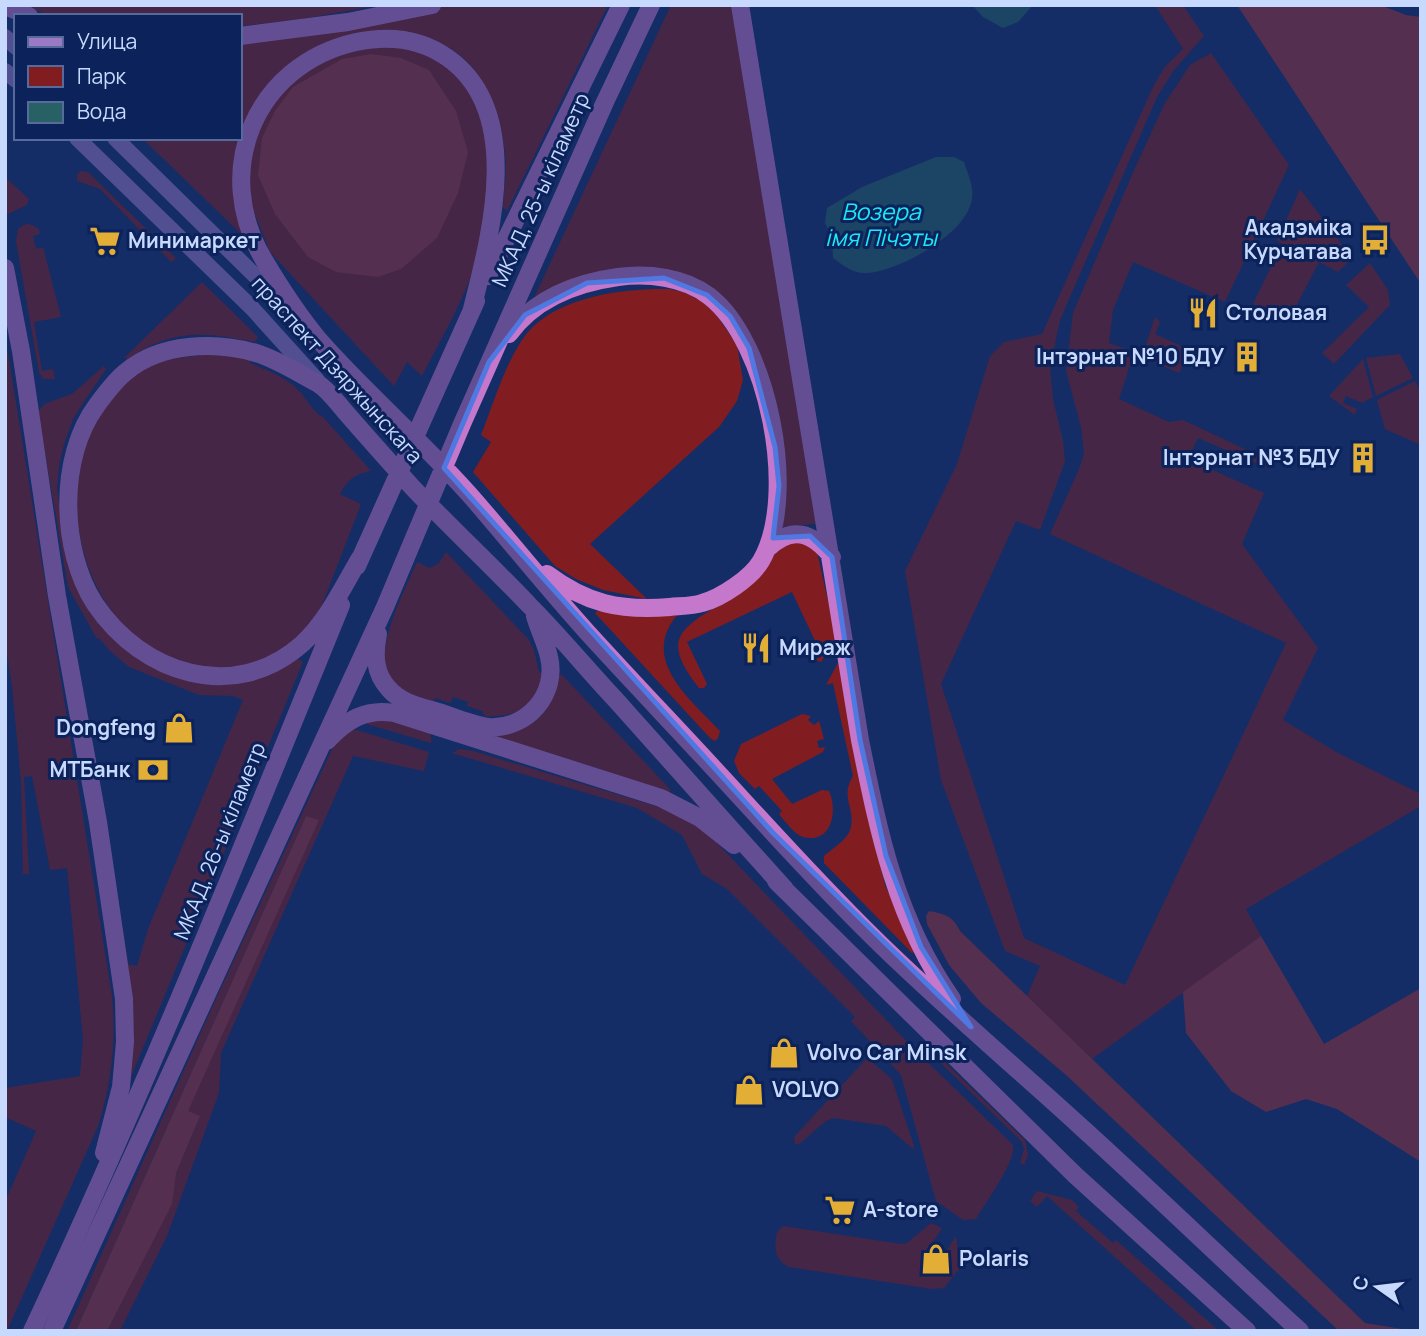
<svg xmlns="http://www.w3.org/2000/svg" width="1426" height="1336" font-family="Manrope,sans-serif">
<rect width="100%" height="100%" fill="#142d66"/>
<path fill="#811d21" d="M24 5H381L302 19 240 26V16H50Z
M449 5H608L507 211 503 207C504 189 507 171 505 153 498 82 457 24 379 35 368 37 353 36 342 40 333 43 324 54 317 59 296 76 275 93 254 109L245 235 239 232 142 138H240V42L324 34Z
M671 5H732L815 507V524L782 527 785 504V458L782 431 776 401 763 365 746 330 673 273 533 300Z
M1155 5H1183L1204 36 1174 70 1157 97 1060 320 1050 368 1053 399 1063 441 1065 461 1040 530 1016 521 941 684 1024 938 1125 985 1286 643 1050 534 1079 469 1084 454 1081 427 1066 371 1073 313 1134 170 1165 103 1190 65 1211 53 1289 165 1225 302 1133 262 1113 310 1109 343 1134 352 1119 399 1169 422 1183 420 1268 460 1270 465 1265 467 1198 438 1188 459 1264 493 1242 544 1318 648 1283 720 1338 753 1421 794V806L1246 909 1261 936 1092 1059 1027 996 1040 966 1005 951 941 780 905 571 957 464 990 356 1004 342 1042 334 1153 87 1164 68 1183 49Z
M390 43C404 47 424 49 436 56 497 91 495 196 479 254 466 296 442 337 422 376L407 362 394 386 270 252 249 200 250 139 280 90 324 58Z
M81 171 88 172 175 257V260L171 262 100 189 77 181V174Z
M5 177 29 199 27 205 8 214 5 213Z
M1300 189 1352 258 1338 272 1319 262 1289 320 1253 304 1282 244 1277 241Z
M27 223 38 228 40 234 33 236 36 249 43 247 61 317 34 322 42 371 53 369 55 379H43L39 372 16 242 18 229Z
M1370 263 1388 290 1390 305 1334 364 1322 353 1369 307 1346 285Z
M202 282 258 337 255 342C205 332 173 328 128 359L124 358Z
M670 289 686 293 703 302 715 313 737 345 743 380 737 401 719 427 590 544 647 599 603 590 576 579 555 566 473 472 491 442 481 435C493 405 504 367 522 340 550 297 622 288 670 289Z
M1155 317 1160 322 1155 334 1190 350 1179 373 1142 357Z
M5 335 112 996C116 1042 112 1082 98 1126L7 1331H5V1202L36 1131 5 1117V1088L80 1076 83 1040 67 868 50 870 32 776 24 777 29 874H23L21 782 12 686 5 640Z
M1400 354 1413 378 1376 396 1366 358Z
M202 355H225L250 359V363C267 371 287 377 300 392 309 402 312 411 324 418L371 471C355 474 348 479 340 494L361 504 321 608C297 646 267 668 222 668 110 668 55 542 84 445 89 430 99 417 108 404 116 393 125 381 136 373 156 359 180 358 202 355Z
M1363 359 1373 397 1362 403 1346 396 1343 403 1357 409 1355 415 1329 396Z
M104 366 106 369 83 403 73 419 64 444 59 466 57 488 63 532 91 604 191 677 296 658 303 662 128 1084 134 1033 128 964 137 966 148 929 243 700 233 696 199 695 129 667 110 651 99 638 97 639 68 587 38 412 44 404 72 394Z
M1415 381 1421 393V445L1385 429 1377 400Z
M790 543H805L817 552 836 636 821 662 813 659 809 650 817 645 792 592 687 642 707 684 704 688H699C666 645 672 632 718 606 725 601 735 598 741 592 760 576 767 556 790 543Z
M446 552 529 640 534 650 539 672 543 674C540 707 515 718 485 716L482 711 467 706 468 702 453 697 450 703 435 698 434 701C419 697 400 692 391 680 370 654 406 588 417 562L430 568 439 563Z
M597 611 636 614H678C639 659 689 698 720 731L718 738 715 741 710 738 595 613Z
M839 661 863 792 885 885 917 951 912 953 824 863V856C833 848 849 839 851 827 855 807 840 798 853 776L833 683 826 685Z
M559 675H562L671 790 667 793 594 767 482 734C530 731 547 724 559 675Z
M371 713H380L423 726C430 731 432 735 431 743L360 722 353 729 429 752 424 771 353 756 221 1053 219 1093 167 1236 120 1331H107L171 1204 175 1175 199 1118 186 1113 318 821 305 818 76 1331H67L215 1001 334 745 352 724Z
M802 714 811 716 808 720 814 725 819 721 824 739 817 741 819 748 825 747 823 752 772 779 792 804 822 790 829 791C838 811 832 844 803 837 794 834 785 821 779 814L782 811 759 786 755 789 739 773 734 761 741 744Z
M459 749 473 751 669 810 693 822 715 841 913 1048 1013 1145C1016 1162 985 1203 976 1219L963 1220 936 1201 901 1075 851 1021 855 1017 727 889 702 874 682 835 637 808 452 753Z
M926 1044 1025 1140 1028 1155 1024 1165 1020 1163 1024 1149 1022 1142 924 1047Z
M867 1058 892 1079 914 1146 913 1149 886 1126 834 1118 826 1121 798 1145 795 1144 794 1137Z
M1037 1191 1072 1200 1079 1207 1076 1211 1113 1243 1116 1240 1219 1331H1197L1047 1196 1037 1207 1030 1201Z
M931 1223 942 1228 926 1253 940 1261 956 1236 959 1262 963 1264 944 1288 932 1289 789 1267C774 1260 774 1247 777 1232L783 1226 901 1244 907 1243Z"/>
<path fill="#a23133" d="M1237 5H1380L1406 15 1421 17V284Z
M371 54 401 58 429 70 456 111 468 152 458 193 437 238 401 269 378 277 336 272 308 257 275 214 258 175 262 138 275 111 293 87 342 59Z
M306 816 319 820 188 1111 200 1116 176 1173 172 1204 107 1331H76Z
M929 911C945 914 953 916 960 931L1365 1323 1415 1331H1339L1066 1075 981 1003 949 965 927 924 926 916Z
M1261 936 1324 1044 1421 988V1162L1337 1109 1306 1099 1266 1112 1231 1091 1186 1033 1183 992Z"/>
<path fill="#276065" d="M972 5H1033L1018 22 1003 28 983 17Z
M936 157H954L964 162C968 174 974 187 972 199 967 234 899 271 867 273 853 274 844 266 833 258L832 237 825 223 827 208 862 187Z"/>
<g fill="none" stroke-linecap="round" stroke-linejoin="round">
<path stroke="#9b79c5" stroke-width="16" d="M5 37 16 47
M5 71 16 80
M77 138 252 308 317 380
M115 138 293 313"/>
<path stroke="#c477cb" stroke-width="18" d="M740 5 860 740C879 834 896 919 952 999
M5 6 29 16
M240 36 348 22 432 5
M5 268 21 351 57 596 98 822 124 999 125 1042 121 1087 104 1153
M488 276 621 5
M472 309C491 234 524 112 448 58 420 38 389 35 356 42 254 65 211 172 264 260 280 287 299 316 319 340 368 396 427 445 476 502 513 545 549 590 587 632 638 688 690 742 741 798 784 845 828 893 874 938 940 1003 1011 1063 1080 1126 1154 1193 1226 1263 1300 1331
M509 334C535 298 575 283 618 277 648 273 684 277 709 296 768 341 799 496 761 561 751 578 721 598 702 603 692 606 680 606 670 607 620 611 587 604 547 574
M767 549C792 525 812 532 832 557
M360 558C343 587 327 621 302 644 234 704 142 674 95 604 60 550 58 457 97 405 106 393 115 380 127 371 161 343 215 341 256 353 276 359 298 373 317 383 329 390 338 404 348 415 369 439 391 464 413 488 451 528 491 565 529 605 559 635 586 668 615 699 672 763 728 826 785 889
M357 566 476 301
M378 634C374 654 374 673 389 689 402 704 423 707 442 713 456 718 473 725 488 727 527 730 558 694 549 657 546 643 539 630 535 616
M327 741C346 720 366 708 394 713L661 798 700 818 734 845
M776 881 1075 1175 1247 1331
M32 1331C144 1093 242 848 341 605
M52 1331 385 607 462 424 605 102 651 5"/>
</g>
<path d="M0 0H1426V1336H0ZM664 278 707 295 730 316 749 348 775 447 779 486 773 538 810 536 832 557 860 740 886 856 921 947 971 1027 773 833 444 468 489 362 525 315 587 283Z" fill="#142d66" fill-opacity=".55" fill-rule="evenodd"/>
<path fill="none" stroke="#5078e3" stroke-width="5" stroke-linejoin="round" d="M664 278 707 295 730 316 749 348 775 447 779 486 773 538 810 536 832 557 860 740 886 856 921 947 971 1027 773 833 444 468 489 362 525 315 587 283Z"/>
<defs>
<g id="bus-bare" transform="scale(2.415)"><path d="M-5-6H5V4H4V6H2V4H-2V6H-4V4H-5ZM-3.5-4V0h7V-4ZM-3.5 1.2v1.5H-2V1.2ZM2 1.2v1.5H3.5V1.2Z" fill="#e3ae35" stroke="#0b225b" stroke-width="2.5" paint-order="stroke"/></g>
<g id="supermarket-bare" transform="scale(2.415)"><path d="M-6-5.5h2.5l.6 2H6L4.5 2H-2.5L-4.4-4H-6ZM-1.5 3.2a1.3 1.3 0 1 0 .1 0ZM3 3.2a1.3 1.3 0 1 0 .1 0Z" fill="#e3ae35" stroke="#0b225b" stroke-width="2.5" paint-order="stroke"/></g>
<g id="restaurant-bare" transform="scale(2.415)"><path d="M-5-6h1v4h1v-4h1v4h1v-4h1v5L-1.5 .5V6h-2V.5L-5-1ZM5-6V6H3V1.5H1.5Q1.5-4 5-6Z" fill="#e3ae35" stroke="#0b225b" stroke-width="2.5" paint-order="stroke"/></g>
<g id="building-bare" transform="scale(2.415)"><path d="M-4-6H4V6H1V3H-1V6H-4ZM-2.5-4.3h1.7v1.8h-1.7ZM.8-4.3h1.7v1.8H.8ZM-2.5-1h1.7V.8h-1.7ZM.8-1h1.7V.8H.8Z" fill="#e3ae35" stroke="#0b225b" stroke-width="2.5" paint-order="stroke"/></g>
<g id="shop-bare" transform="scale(2.415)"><path d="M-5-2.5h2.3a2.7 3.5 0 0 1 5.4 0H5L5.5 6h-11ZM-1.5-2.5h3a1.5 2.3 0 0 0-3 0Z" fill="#e3ae35" stroke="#0b225b" stroke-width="2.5" paint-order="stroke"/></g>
<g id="bank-bare" transform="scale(2.415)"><path d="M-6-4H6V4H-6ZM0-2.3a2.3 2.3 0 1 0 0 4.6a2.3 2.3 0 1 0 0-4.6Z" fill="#e3ae35" stroke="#0b225b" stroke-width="2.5" paint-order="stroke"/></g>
</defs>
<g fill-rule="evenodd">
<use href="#bus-bare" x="1375" y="240"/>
<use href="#supermarket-bare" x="105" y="241"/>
<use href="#restaurant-bare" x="1203" y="313"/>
<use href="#building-bare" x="1247" y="357"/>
<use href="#building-bare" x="1363" y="458"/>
<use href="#restaurant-bare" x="756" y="648"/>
<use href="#shop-bare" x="179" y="728"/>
<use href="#bank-bare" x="153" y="770"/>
<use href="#shop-bare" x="784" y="1053"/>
<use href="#shop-bare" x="749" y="1090"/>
<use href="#supermarket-bare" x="840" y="1210"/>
<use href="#shop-bare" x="936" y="1259"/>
</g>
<g text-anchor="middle" stroke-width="6" stroke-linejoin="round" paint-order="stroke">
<g font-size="21" fill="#c7d9fc" stroke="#0b225b">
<text transform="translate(541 190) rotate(-66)" y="7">МКАД, 25-ы кіламетр</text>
<text transform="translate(337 370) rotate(48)" y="7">праспект Дзяржынскага</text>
<text transform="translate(220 841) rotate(-68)" y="7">МКАД, 26-ы кіламетр</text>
</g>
<g font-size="21" font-weight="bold" fill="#c7d9fc" stroke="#0b225b" text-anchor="start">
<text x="1352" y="235" text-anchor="end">Акадэміка<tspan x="1352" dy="24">Курчатава</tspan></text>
<text x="128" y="248">Минимаркет</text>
<text x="1226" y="320">Столовая</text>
<text x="1224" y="364" text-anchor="end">Інтэрнат №10 БДУ</text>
<text x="1340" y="465" text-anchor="end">Інтэрнат №3 БДУ</text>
<text x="779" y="655">Мираж</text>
<text x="156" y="735" text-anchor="end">Dongfeng</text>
<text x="130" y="777" text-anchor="end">МТБанк</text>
<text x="807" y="1060">Volvo Car Minsk</text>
<text x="772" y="1097">VOLVO</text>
<text x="863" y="1217">А-store</text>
<text x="959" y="1266">Polaris</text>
</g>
<g font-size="23" font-style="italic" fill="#1be9f9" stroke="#0b225b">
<text x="881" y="220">Возера<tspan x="881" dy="26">імя Пічэты</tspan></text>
</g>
</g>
<rect width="1426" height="1336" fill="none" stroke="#c7d9fc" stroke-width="14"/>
<rect x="14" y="14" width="228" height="126" fill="#0b225b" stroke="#566b9b" stroke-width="2"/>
<rect x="28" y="37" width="35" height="10" fill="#9b79c5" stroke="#566b9b" stroke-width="2"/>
<text x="77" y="49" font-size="21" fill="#c7d9fc">Улица</text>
<rect x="28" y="66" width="35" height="21" fill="#811d21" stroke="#566b9b" stroke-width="2"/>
<text x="77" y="84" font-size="21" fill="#c7d9fc">Парк</text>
<rect x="28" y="102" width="35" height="21" fill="#276065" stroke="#566b9b" stroke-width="2"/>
<text x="77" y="119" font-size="21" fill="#c7d9fc">Вода</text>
<g transform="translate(1377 1287) rotate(284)" stroke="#0b225b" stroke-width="5" paint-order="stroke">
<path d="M0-5L12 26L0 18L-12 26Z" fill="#c7d9fc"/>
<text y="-10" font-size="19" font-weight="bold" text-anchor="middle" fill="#c7d9fc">С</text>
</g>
</svg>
